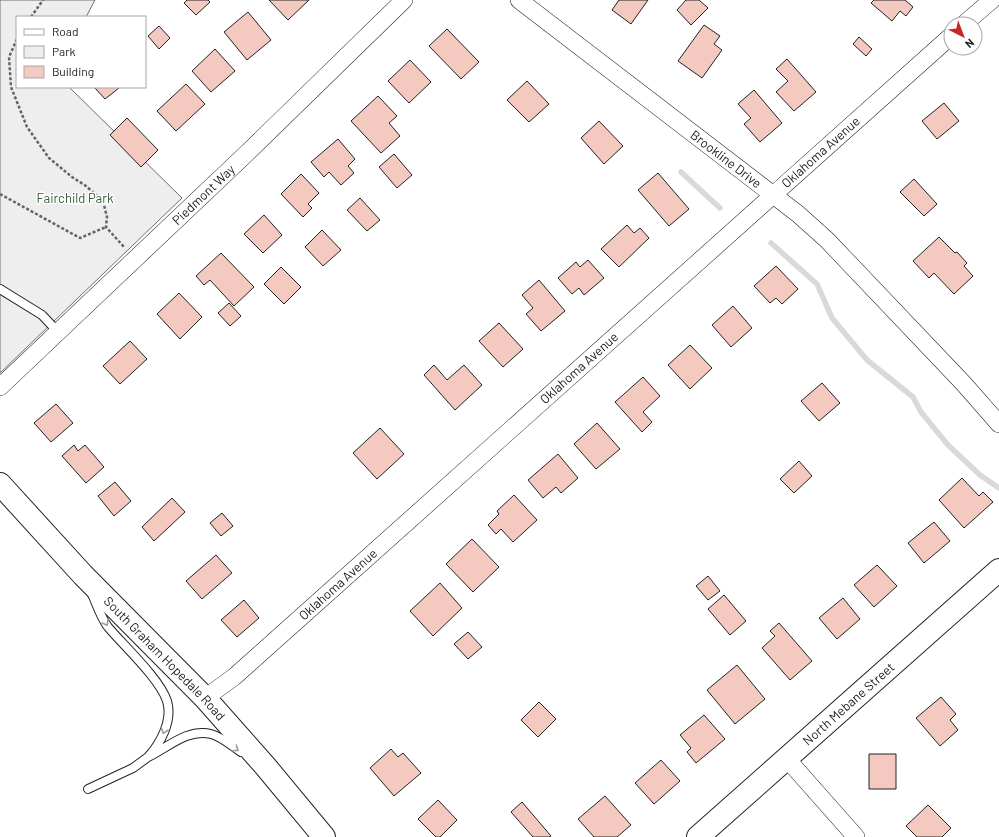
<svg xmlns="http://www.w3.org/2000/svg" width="999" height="837" font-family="Barlow,sans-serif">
<rect width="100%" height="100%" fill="#fff"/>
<path fill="#eee" stroke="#6f6f6f" d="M0 0H95L86 17H17V87H69L182 198 0 373Z"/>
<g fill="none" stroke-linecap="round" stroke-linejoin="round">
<path stroke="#d9d9d9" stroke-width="5.5" d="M681 172 720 208
M771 243 817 284 832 318 867 360 913 397 921 412 948 445 980 475 999 488"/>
</g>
<path fill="#f3c9c0" stroke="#222" d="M187 0H208L210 2 196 15 184 3Z
M269 0H309L288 20Z
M619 0H648L631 24 612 10Z
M686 0H699L708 8 691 25 677 10Z
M874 0H905L913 7 906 16 900 11 892 21 871 3Z
M248 12 271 40 247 60 224 32Z
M704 25 720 36 714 44 722 50 702 78 678 61Z
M159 26 170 38 159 49 148 36Z
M447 29 479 62 461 79 429 46Z
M859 37 872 49 866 56 853 44Z
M215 49 235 71 211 92 192 71Z
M787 59 816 92 794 111 776 92 788 81 776 69Z
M410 60 431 82 409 103 388 81Z
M527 81 549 104 529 122 507 100Z
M186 84 205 104 176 131 157 111Z
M94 87H118L119 88 105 99Z
M754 90 782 123 760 142 744 124 751 118 738 104Z
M378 96 397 116 389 123 400 136 381 153 351 121Z
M944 103 959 121 937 139 922 121Z
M127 118 158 150 141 167 110 135Z
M599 121 623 146 604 164 581 138Z
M338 139 355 159 348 166 354 173 341 185 329 172 324 177 311 162Z
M394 154 412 175 397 188 379 167Z
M658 173 689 209 669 226 638 190Z
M301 174 319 193 308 204 312 208 303 217 281 194Z
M914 179 937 204 924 216 900 192Z
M360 198 380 220 367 231 347 210Z
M264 215 282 235 263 253 244 234Z
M627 225 634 233 640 228 649 238 619 267 601 249Z
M322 230 341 250 323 266 305 247Z
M939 237 955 253 957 252 967 263 964 266 973 276 954 294 934 273 929 278 913 261Z
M221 253 254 287 234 306 210 280 204 285 196 276Z
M588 260 604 278 584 295 579 288 572 294 558 278 576 262 580 267Z
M776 266 798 289 782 304 776 298 770 303 754 286Z
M281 267 301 287 284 304 264 284Z
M539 280 565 311 541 331 526 314 533 308 522 295Z
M179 293 202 317 180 339 157 314Z
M229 303 241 316 230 326 218 313Z
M733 306 752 328 731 347 712 325Z
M499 323 523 349 503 367 479 341Z
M130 341 147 359 120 384 103 366Z
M690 345 712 368 690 389 668 365Z
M434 365 447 380 464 365 482 385 455 410 424 375Z
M643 377 660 396 643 412 652 422 642 432 615 402Z
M822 383 840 403 819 421 801 401Z
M56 404 73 423 51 442 34 423Z
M597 423 620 449 596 469 574 444Z
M380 428 404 454 377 479 353 453Z
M74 445 78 451 85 445 104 467 86 483 62 456Z
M558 454 578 478 561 493 556 487 543 498 528 480Z
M799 461 812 476 794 493 780 479Z
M962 478 979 496 983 492 993 502 964 528 939 500Z
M115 482 131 501 114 516 98 496Z
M514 495 537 520 513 542 501 529 496 534 488 525 499 514 497 511Z
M172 498 185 512 154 541 142 527Z
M222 513 233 526 221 536 210 523Z
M934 522 950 541 924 563 908 543Z
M472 539 499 567 473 592 446 564Z
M216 555 232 573 202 599 186 581Z
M877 565 897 586 874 607 854 585Z
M708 576 720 591 708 600 696 586Z
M440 583 462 608 433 636 410 611Z
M724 595 746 621 730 635 708 609Z
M843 598 860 619 837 639 819 618Z
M244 600 259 618 237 637 221 620Z
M779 623 812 661 790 680 762 648 775 636 770 631Z
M468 632 482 647 468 659 454 644Z
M737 665 765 699 735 724 707 690Z
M941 697 956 714 950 720 958 730 940 746 916 718Z
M539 702 556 719 538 737 521 720Z
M704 715 725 739 696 763 687 752 691 748 680 735Z
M391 749 398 757 403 753 421 773 394 796 370 768Z
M869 754H896V789H869Z
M661 760 680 781 654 804 635 783Z
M605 796 631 825 617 837H594L578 819Z
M438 800 457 820 440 837H436L418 819Z
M522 802 551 836 549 837H533L511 812Z
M928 805 951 828 942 837H917L906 826Z"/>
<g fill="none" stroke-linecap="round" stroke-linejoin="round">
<g stroke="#222" stroke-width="10">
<path id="lane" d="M0 289 42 315 58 332
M92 594C97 605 101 618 108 627 124 646 160 679 167 701 173 721 160 744 148 757 167 748 188 728 211 734 222 737 232 746 241 752
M88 789 133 768 148 757"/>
</g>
<g stroke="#222" stroke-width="18">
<g id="street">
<path id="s1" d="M519 0 798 214 827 240 964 384 999 424"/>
<path d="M964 24 992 0"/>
<path id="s2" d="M0 387 246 154 404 0"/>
<path id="s3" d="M205 698 234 677C473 463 711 248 951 36"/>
<path d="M787 759 856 837"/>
</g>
</g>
<g stroke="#222" stroke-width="24">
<g id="secondary">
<path id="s4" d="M0 484 83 575 205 698 266 767 324 837"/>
<path id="s5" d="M698 837 999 570"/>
</g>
</g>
<path stroke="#646464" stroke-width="2.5" stroke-dasharray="3 2" stroke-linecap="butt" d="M31 17 43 0
M17 39 9 57 11 87 27 127 49 158 72 177 86 186 103 201 107 217 106 227 124 247
M0 194 80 238 106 227"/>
<use href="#lane" stroke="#fff" stroke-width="8"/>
<use href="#street" stroke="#fff" stroke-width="17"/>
<use href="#secondary" stroke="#fff" stroke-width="22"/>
</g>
<defs><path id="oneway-chevron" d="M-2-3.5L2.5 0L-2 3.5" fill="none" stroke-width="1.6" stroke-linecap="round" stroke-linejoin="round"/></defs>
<g stroke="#9c9c9c">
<use href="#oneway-chevron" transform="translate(106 623) rotate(59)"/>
<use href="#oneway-chevron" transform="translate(164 731) rotate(109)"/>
<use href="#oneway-chevron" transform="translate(236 749) rotate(34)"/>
</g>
<g text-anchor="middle" stroke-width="3" stroke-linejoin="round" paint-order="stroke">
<g font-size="13" fill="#222" stroke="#fff">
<text dy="5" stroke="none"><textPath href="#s3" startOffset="823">Oklahoma Avenue</textPath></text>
<text dy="5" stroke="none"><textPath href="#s1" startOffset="261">Brookline Drive</textPath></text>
<text dy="5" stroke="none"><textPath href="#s2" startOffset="280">Piedmont Way</textPath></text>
<text dy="5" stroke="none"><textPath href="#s3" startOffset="499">Oklahoma Avenue</textPath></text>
<text dy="5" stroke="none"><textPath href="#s3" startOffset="175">Oklahoma Avenue</textPath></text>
<text dy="5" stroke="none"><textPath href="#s4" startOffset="240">South Graham Hopedale Road</textPath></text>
<text dy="5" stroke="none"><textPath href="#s5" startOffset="201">North Mebane Street</textPath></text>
</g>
<g font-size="13" fill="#2f5e38" stroke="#fff">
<text x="75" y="203">Fairchild Park</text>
</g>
</g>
<rect x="16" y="16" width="130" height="72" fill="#ffffff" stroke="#a7a7a7"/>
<rect x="24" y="29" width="20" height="6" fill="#ffffff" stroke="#a7a7a7"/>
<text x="52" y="36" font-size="12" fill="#222222">Road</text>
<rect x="24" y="46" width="20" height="12" fill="#eeeeee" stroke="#a7a7a7"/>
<text x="52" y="56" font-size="12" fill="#222222">Park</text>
<rect x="24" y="66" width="20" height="12" fill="#f3c9c0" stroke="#a7a7a7"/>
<text x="52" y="76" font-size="12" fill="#222222">Building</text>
<g transform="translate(963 36) rotate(138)"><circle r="19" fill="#ffffff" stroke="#a7a7a7"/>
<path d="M0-3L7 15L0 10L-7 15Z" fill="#c62828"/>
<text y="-6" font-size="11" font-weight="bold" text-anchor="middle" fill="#222222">N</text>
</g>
</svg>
